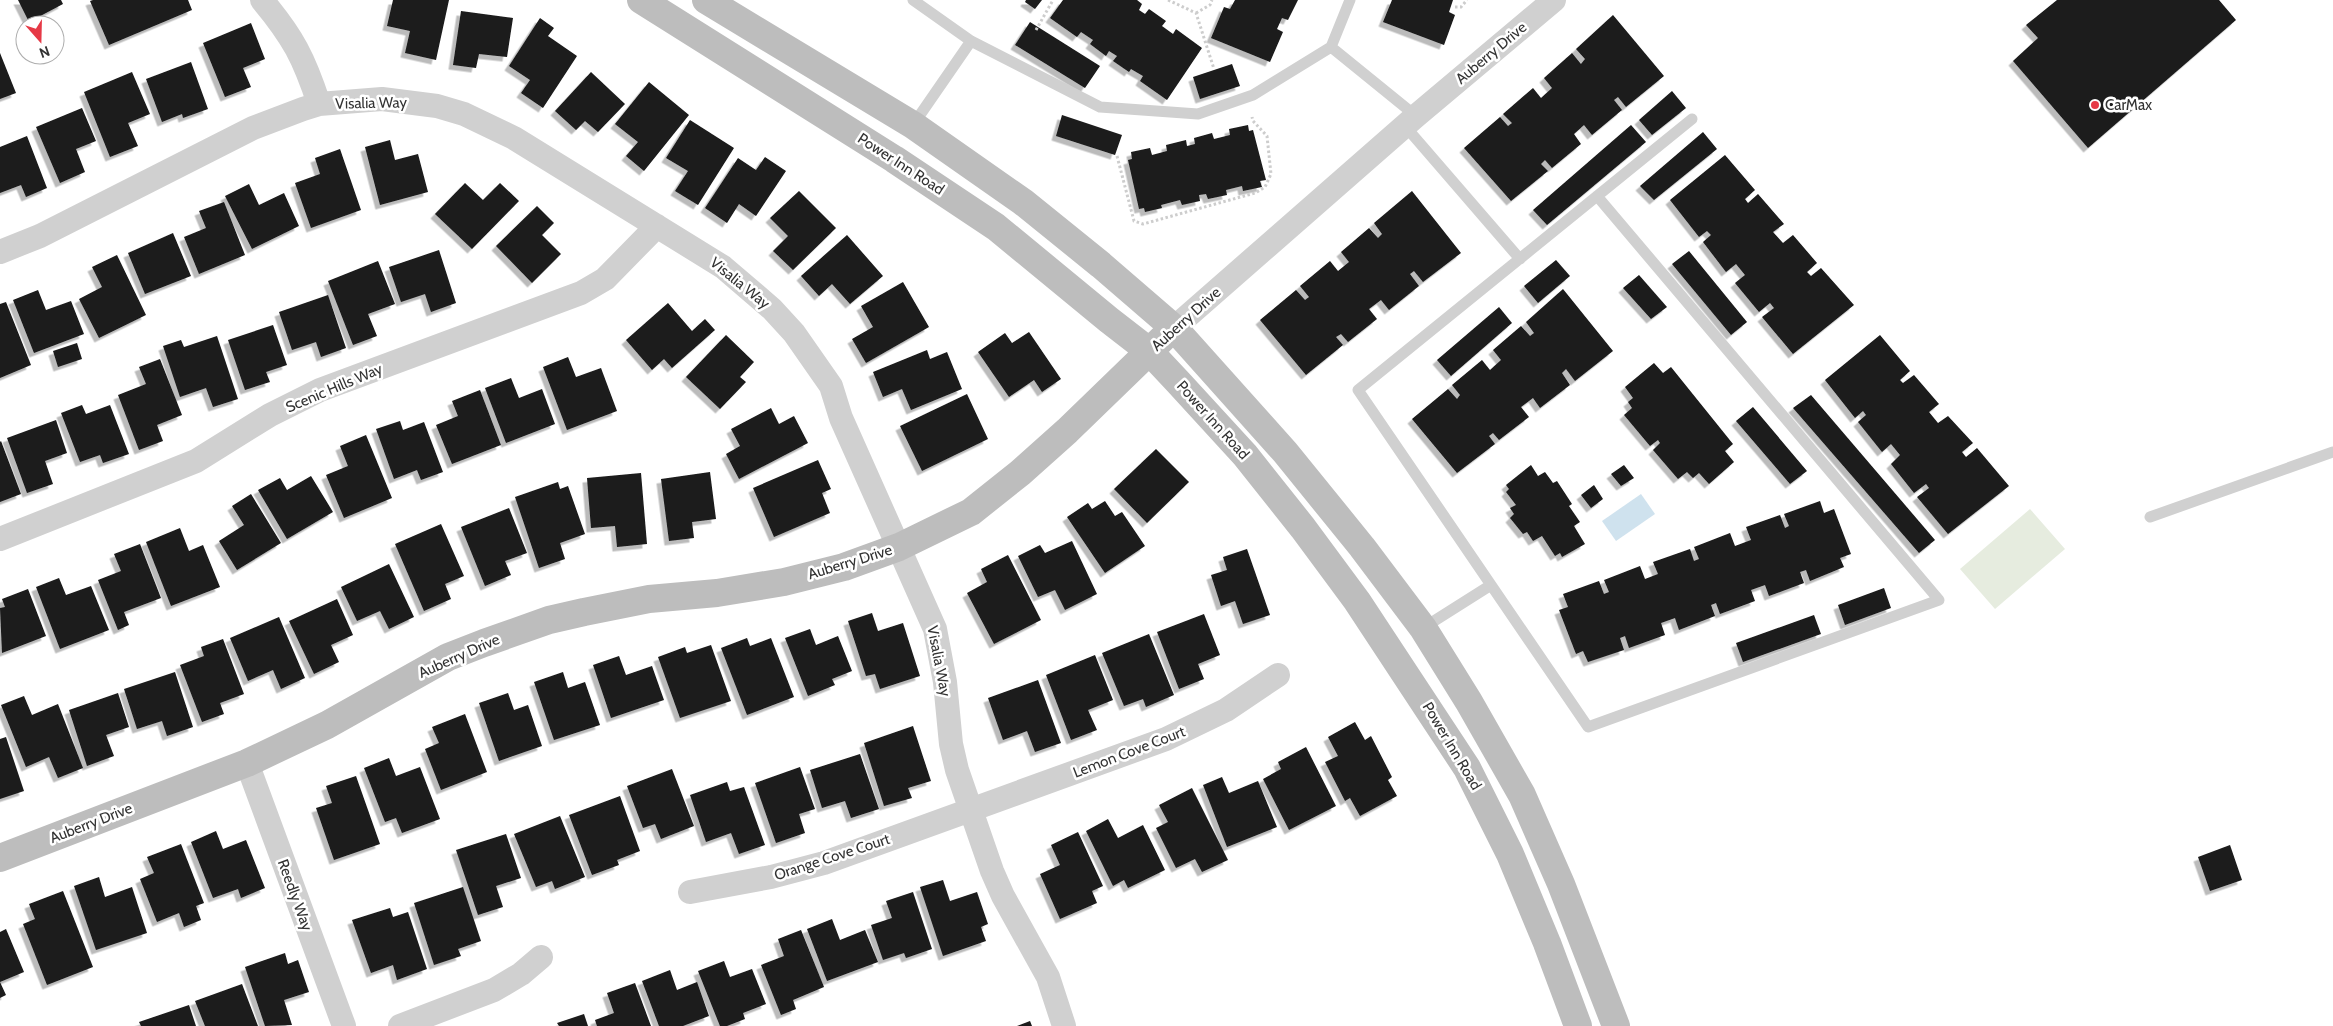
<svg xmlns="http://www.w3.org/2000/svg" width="2333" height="1026" font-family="Cabin,sans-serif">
<defs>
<filter id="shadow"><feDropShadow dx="-4.5" dy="4.5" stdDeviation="0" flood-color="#0004"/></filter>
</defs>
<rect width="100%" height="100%" fill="#fff"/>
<path fill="#e6ecdf" d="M2030 509 2065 549 1995 609 1960 569Z"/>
<path fill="#cfe2ee" d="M1641 494 1655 514 1616 541 1602 521Z"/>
<path fill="#1a1a1a" filter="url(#shadow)" d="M18 0H61L63 4 29 22Z
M93 0H188L192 10 109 45 90 1Z
M393 0H449L436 60 405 53 410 31 387 26Z
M1026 0H1042L1035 9 1025 2Z
M1063 0H1137L1142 4 1139 10 1145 14 1149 9 1166 21 1162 26 1173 34 1176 29 1202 48 1167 100 1140 81 1143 76 1131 69 1129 72 1113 61 1117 56 1109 51 1106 56 1090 44 1093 40 1081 32 1077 37 1050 18Z
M1235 0H1298L1288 20 1282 18 1277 29 1283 32 1270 62 1211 38 1224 7 1230 9Z
M1392 0H1453L1449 12 1455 15 1444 45 1383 22Z
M2057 0H2219L2236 20 2088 148 2013 61 2038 38 2026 25Z
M461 11 513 18 507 57 479 54 476 68 453 65Z
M1613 15 1664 76 1626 107 1618 97 1614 100 1622 110 1592 135 1584 125 1574 134 1581 144 1552 168 1545 160 1541 164 1548 171 1511 201 1464 148 1500 117 1508 126 1512 123 1503 114 1533 88 1541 98 1552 88 1544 78 1572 53 1581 64 1585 59 1576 49Z
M540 18 554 28 548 36 577 56 543 108 521 93 530 80 509 66Z
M1030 22 1100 66 1085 88 1015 45Z
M251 23 265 59 243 68 251 87 225 97 203 43Z
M0 53 16 93 0 99Z
M191 62 208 109 183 118 182 114 162 122 146 79Z
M1232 64 1240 86 1200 99 1193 77Z
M132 72 150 114 128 123 138 146 110 157 84 92Z
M591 72 625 104 598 132 585 121 576 130 555 111Z
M649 82 689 115 644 171 626 156 638 142 615 124Z
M1672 91 1686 108 1652 135 1639 120Z
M82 108 96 141 76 149 85 172 60 183 36 127Z
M1062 115 1122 135 1115 155 1056 136Z
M690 120 734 148 698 205 675 191 688 171 666 158Z
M1248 125 1249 131 1253 130 1266 180 1260 181 1262 187 1243 191 1242 186 1226 190 1227 195 1208 199 1206 194 1199 195 1200 201 1182 205 1180 200 1161 205 1162 208 1145 212 1144 208 1139 209 1128 160 1132 159 1131 152 1150 148 1152 155 1167 151 1166 145 1186 140 1187 146 1195 144 1194 138 1212 133 1214 139 1230 135 1229 129Z
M1631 125 1646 142 1547 225 1533 210Z
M1703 132 1717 149 1654 200 1640 186Z
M27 136 47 188 26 197 21 185 0 193V147Z
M390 140 395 160 418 154 428 192 380 205 365 147Z
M340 149 361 210 311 228 295 183 320 174 315 158Z
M1725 155 1755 190 1745 199 1748 203 1758 194 1784 224 1773 232 1783 243 1793 235 1817 263 1807 272 1811 276 1821 268 1854 305 1793 354 1762 317 1774 308 1770 303 1759 312 1735 283 1745 275 1736 264 1726 272 1703 242 1711 235 1707 231 1699 237 1670 200Z
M765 157 786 171 756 216 739 204 727 223 705 208 738 158 756 170Z
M465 183 483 200 500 183 519 201 472 249 435 214Z
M249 184 259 205 284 193 299 226 252 249 225 196Z
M799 191 836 228 793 270 773 251 788 236 770 218Z
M1412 191 1461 253 1423 282 1414 271 1410 274 1419 286 1389 310 1381 300 1369 309 1377 319 1348 342 1341 334 1336 337 1343 345 1306 375 1260 320 1296 290 1305 300 1309 297 1300 286 1330 261 1338 271 1349 262 1341 252 1369 228 1378 238 1382 234 1374 223Z
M224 202 245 255 199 274 184 237 206 228 199 211Z
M537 206 554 223 542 235 561 254 532 283 496 246Z
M173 233 191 276 145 294 128 253Z
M847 235 883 276 850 304 832 284 819 296 801 276Z
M439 250 456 303 431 312 425 294 401 302 389 267Z
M1689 251 1747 322 1731 335 1672 264Z
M117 255 146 315 99 338 79 299 102 287 92 267Z
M1556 260 1570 276 1538 303 1524 286Z
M378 261 395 304 368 314 377 336 353 345 328 281Z
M1639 275 1667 307 1651 319 1623 288Z
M903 282 929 327 866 363 852 339 873 327 861 306Z
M1563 289 1613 351 1575 381 1566 369 1562 373 1570 385 1540 408 1533 398 1521 407 1529 417 1499 440 1493 433 1489 436 1495 444 1457 473 1412 419 1448 389 1457 399 1460 395 1452 385 1482 360 1490 370 1501 360 1493 350 1521 326 1530 336 1534 333 1526 322Z
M38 290 46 310 71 301 84 334 34 353 13 300Z
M328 295 346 348 321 357 316 342 292 350 279 312Z
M6 302 31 365 0 378V304Z
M668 303 692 331 705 319 715 330 672 368 664 359 652 370 626 340Z
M1499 307 1512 323 1451 376 1437 360Z
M273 325 287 365 266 372 270 382 245 390 228 340Z
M1029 332 1061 379 1042 392 1034 380 1009 397 978 352 1005 333 1012 343Z
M726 335 754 362 740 377 746 382 720 409 686 377Z
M1880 335 1910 371 1900 380 1903 383 1914 375 1939 404 1929 412 1938 423 1948 416 1973 443 1962 452 1966 457 1977 448 2009 486 1948 534 1917 497 1929 488 1926 484 1914 493 1891 464 1900 455 1891 444 1882 452 1858 422 1866 415 1863 411 1855 418 1825 380Z
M217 336 238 399 213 407 206 388 180 397 163 346 181 340 184 347Z
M77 343 82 359 58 367 53 351Z
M927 350 930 359 947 352 962 389 911 410 902 389 883 397 873 372Z
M568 357 576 377 601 368 617 411 567 430 543 367Z
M160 359 182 415 157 425 163 441 139 450 118 395 146 384 139 367Z
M1654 363 1663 373 1671 367 1733 444 1725 451 1734 462 1709 484 1699 473 1693 478 1687 472 1678 479 1653 450 1660 443 1658 440 1650 446 1624 415 1632 408 1628 402 1633 398 1625 387Z
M511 378 519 398 542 389 555 424 506 443 485 388Z
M480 390 501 445 452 464 436 425 458 416 452 401Z
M967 394 988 439 922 471 900 426Z
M1811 395 1935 540 1919 553 1793 408Z
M82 405 86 414 110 405 129 454 103 463 100 455 80 462 61 413Z
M1753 407 1807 471 1790 484 1736 421Z
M771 408 779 424 794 416 808 443 739 479 726 454 740 446 731 429Z
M56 420 67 453 45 461 53 484 27 493 7 438Z
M400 421 403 430 424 422 443 472 421 480 417 470 394 479 376 429Z
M366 435 392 498 344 518 326 475 348 466 340 446Z
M1 441 21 494 0 502V442Z
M1156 449 1189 482 1147 523 1114 489Z
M818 460 831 489 822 493 830 513 774 537 753 488Z
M1531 465 1538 476 1545 472 1553 483 1557 481 1572 504 1569 506 1580 522 1574 526 1585 544 1562 557 1560 553 1555 556 1542 536 1533 541 1527 532 1523 534 1510 518 1514 514 1510 508 1516 505 1506 492 1509 489 1506 485Z
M1624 465 1634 478 1621 486 1611 474Z
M710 472 716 519 692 522 694 538 669 541 661 479Z
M641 473 647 544 617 547 615 526 591 528 587 478Z
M311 476 333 512 287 539 258 490 280 478 287 490Z
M558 482 560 489 568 486 585 534 560 543 565 559 539 568 515 497Z
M1594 485 1603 499 1591 508 1581 495Z
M251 494 281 543 237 570 219 541 244 525 232 506Z
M1105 501 1115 516 1122 512 1145 546 1105 573 1067 517 1088 503 1092 509Z
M1820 501 1824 513 1834 509 1851 554 1840 558 1844 567 1810 581 1806 570 1800 572 1804 583 1769 596 1765 585 1751 590 1755 601 1720 614 1716 603 1711 605 1715 616 1679 630 1675 618 1661 623 1665 635 1629 648 1625 636 1620 638 1624 650 1588 662 1583 651 1576 654 1559 610 1568 607 1563 594 1599 581 1604 594 1609 592 1604 580 1640 566 1645 579 1658 574 1653 562 1690 549 1694 561 1699 559 1694 547 1730 533 1735 546 1751 540 1746 527 1780 515 1785 528 1789 526 1784 514Z
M509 508 527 553 505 561 511 575 485 586 461 527Z
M441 524 464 576 445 584 451 599 424 611 395 544Z
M180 528 189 551 203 545 220 587 171 606 146 542Z
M1072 541 1097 594 1065 610 1055 590 1038 597 1018 556 1040 545 1045 553Z
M140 544 161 598 124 612 129 625 118 630 98 580 121 571 114 554Z
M1247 549 1270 615 1243 624 1235 601 1221 606 1211 575 1227 570 1223 557Z
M1008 555 1041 620 994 644 967 593 987 582 981 569Z
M389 564 414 617 389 629 380 611 357 621 341 587Z
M59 578 66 595 91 586 109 630 60 649 36 587Z
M1884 588 1891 608 1845 625 1838 605Z
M28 589 46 636 2 653 0 608 5 607 2 599Z
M337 599 353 635 331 645 339 662 314 674 289 621Z
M872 613 878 631 903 623 920 676 880 689 875 674 866 676 848 621Z
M1204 614 1220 655 1198 664 1204 679 1179 689 1157 632Z
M1814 615 1821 634 1743 662 1736 643Z
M279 617 305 678 281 689 273 670 248 681 230 638Z
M810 629 816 645 838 636 852 671 832 679 835 685 808 696 785 638Z
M1149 634 1174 695 1146 707 1143 699 1124 706 1102 653Z
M747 638 750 646 771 638 794 697 747 715 721 648Z
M223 639 244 694 220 703 224 714 202 722 180 665 204 656 201 647Z
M711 645 731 701 680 718 658 657 685 647 687 653Z
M1095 655 1113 700 1088 710 1097 730 1071 740 1046 675Z
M619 656 626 675 652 666 664 700 611 718 593 665Z
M175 672 193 727 167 736 162 721 137 729 124 689Z
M563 672 568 688 585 682 600 725 554 740 534 682Z
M1038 680 1061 743 1035 752 1027 731 1003 740 988 698Z
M118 693 129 727 106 735 114 756 87 766 69 710Z
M508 693 514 710 528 705 542 746 499 761 479 703Z
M24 696 32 715 58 704 83 768 58 778 49 757 26 767 1 705Z
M465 714 487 772 441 790 425 749 439 743 432 727Z
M1355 722 1365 740 1371 736 1392 777 1388 780 1397 796 1360 816 1350 798 1345 801 1325 762 1338 756 1328 737Z
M913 726 931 781 908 788 912 798 884 806 864 743Z
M6 737 24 791 0 799V739Z
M1306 747 1336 806 1289 830 1263 779 1281 769 1278 762Z
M860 754 879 809 851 818 845 801 822 808 810 770Z
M389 758 396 776 420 767 440 819 402 833 396 818 385 822 364 768Z
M800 767 815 809 799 814 805 833 776 843 755 783Z
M672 769 694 826 661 839 655 824 643 828 627 786Z
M356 776 380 844 334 860 316 808 332 803 326 786Z
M1222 777 1229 793 1258 781 1277 827 1227 847 1203 785Z
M727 782 730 791 744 787 765 845 739 854 731 833 706 842 690 795Z
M1192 788 1228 860 1202 872 1195 859 1176 868 1156 828 1168 822 1159 805Z
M620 796 640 851 617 860 619 865 592 875 569 815Z
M560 816 585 877 555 889 552 881 536 887 514 834Z
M1108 819 1118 838 1143 825 1165 870 1128 888 1124 880 1113 886 1086 831Z
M216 831 223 849 246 840 265 888 241 898 238 889 213 898 191 842Z
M1078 832 1103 886 1092 891 1097 903 1060 919 1040 874 1060 865 1051 845Z
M506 834 521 878 496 886 503 907 478 915 456 850Z
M181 844 204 903 196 906 201 920 184 927 179 913 157 922 140 879 154 873 147 857Z
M2230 845 2242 880 2210 891 2198 857Z
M99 877 105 897 132 887 147 933 96 950 74 886Z
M943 880 950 901 977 892 988 924 981 927 986 941 943 956 920 887Z
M463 887 481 941 458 949 461 956 434 965 414 903Z
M63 891 93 967 47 985 23 924 35 919 29 904Z
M913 892 932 949 906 958 904 953 883 960 871 925 892 918 886 901Z
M390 908 393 917 408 912 427 969 397 980 393 965 371 973 352 920Z
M832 919 840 940 865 930 878 962 827 981 807 929Z
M6 929 24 972 0 982 6 995 0 998V932Z
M801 930 824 987 793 1000 796 1009 781 1015 761 965 784 956 778 939Z
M285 953 288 964 298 960 309 992 284 1000 292 1025 265 1026 245 967Z
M724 961 730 977 752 969 766 1004 743 1013 745 1019 727 1026H720L698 971Z
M670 970 677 990 697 982 709 1016 683 1026H659L642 981Z
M635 983 651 1026H597L595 1020 614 1013 607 993Z
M242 984 258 1026H205L195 1001Z
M189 1005 196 1026H141L139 1022Z
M584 1014 588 1026H559L557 1023Z
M1030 1021 1032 1026H1017Z"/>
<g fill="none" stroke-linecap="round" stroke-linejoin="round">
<path stroke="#cdcdcd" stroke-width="3" stroke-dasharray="2.5 2.5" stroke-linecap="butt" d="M1168 0 1196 13 1214 69
M1455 7H1461L1467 0
M1196 13 1210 5 1212 0
M1036 30 1053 0
M1117 156 1134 221 1143 224 1255 193 1265 187 1271 174 1267 136 1253 121 1252 117"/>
<path stroke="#d0d0d0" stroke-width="11" d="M913 0 971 41 1100 107 1198 114 1253 95 1331 47 1350 0
M1331 47 1416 116
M913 125 971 41
M1405 126 1520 259
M1597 196 1939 600 1588 727 1358 390C1469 300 1580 209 1692 119
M2150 517 2333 452
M1423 628 1491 585"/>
<path stroke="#d0d0d0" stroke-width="24" d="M262 0C293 37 304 58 319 104
M0 252 40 236 253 128 303 109 319 104 382 99 437 106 464 114 514 138 723 267 772 309 794 333 831 386 841 418 935 629 945 682 951 744 957 770 992 871 1003 896 1048 977 1064 1026
M1174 328 1416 116 1554 0
M0 539 196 461 270 415 320 390 581 293 605 279 657 226
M247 763 344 1026
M690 892 771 877 824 863 1166 739 1226 710 1278 675
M400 1026 494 990 521 974 541 957"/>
<path stroke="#bdbdbd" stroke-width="28" d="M641 0 894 159 996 227 1109 320 1149 351 1179 383 1245 455 1303 528 1357 601 1467 768 1510 854 1547 943 1578 1026
M706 0 913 125 1023 202 1101 265 1174 328 1285 452 1362 547 1423 628 1469 702 1522 795 1561 884 1616 1026
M0 858 247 763 327 725 448 657 484 643 549 620 584 612 649 599 717 593 784 582 844 567 899 547 971 512 1020 473 1067 431 1162 339"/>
</g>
<circle fill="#e63946" stroke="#fff" stroke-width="2" cx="2095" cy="105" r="5"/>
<g text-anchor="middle" stroke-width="5" stroke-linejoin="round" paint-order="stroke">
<g font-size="15" fill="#333" stroke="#fff">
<text transform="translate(1491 53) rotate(-40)" y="5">Auberry Drive</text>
<text transform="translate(371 103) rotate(-1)" y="5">Visalia Way</text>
<text transform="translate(901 164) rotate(33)" y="5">Power Inn Road</text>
<text transform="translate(740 283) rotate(39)" y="5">Visalia Way</text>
<text transform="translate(1186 319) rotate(-42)" y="5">Auberry Drive</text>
<text transform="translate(334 388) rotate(-23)" y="5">Scenic Hills Way</text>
<text transform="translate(1213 420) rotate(48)" y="5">Power Inn Road</text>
<text transform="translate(850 562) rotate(-17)" y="5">Auberry Drive</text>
<text transform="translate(459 656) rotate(-24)" y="5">Auberry Drive</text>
<text transform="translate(939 661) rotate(79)" y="5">Visalia Way</text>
<text transform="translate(1452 746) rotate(59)" y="5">Power Inn Road</text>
<text transform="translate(1129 752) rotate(-21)" y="5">Lemon Cove Court</text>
<text transform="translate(91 823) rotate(-21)" y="5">Auberry Drive</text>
<text transform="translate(832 857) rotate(-18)" y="5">Orange Cove Court</text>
<text transform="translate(295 895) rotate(70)" y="5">Reedly Way</text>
</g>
<g font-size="15" fill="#333" stroke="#fff" text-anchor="start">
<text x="2105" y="110">CarMax</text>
</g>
</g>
<g transform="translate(40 40) rotate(160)"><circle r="24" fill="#ffffff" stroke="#adadad"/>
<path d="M0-4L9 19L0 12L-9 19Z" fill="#e63946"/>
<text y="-8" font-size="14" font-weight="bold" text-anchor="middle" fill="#333333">N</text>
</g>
</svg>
